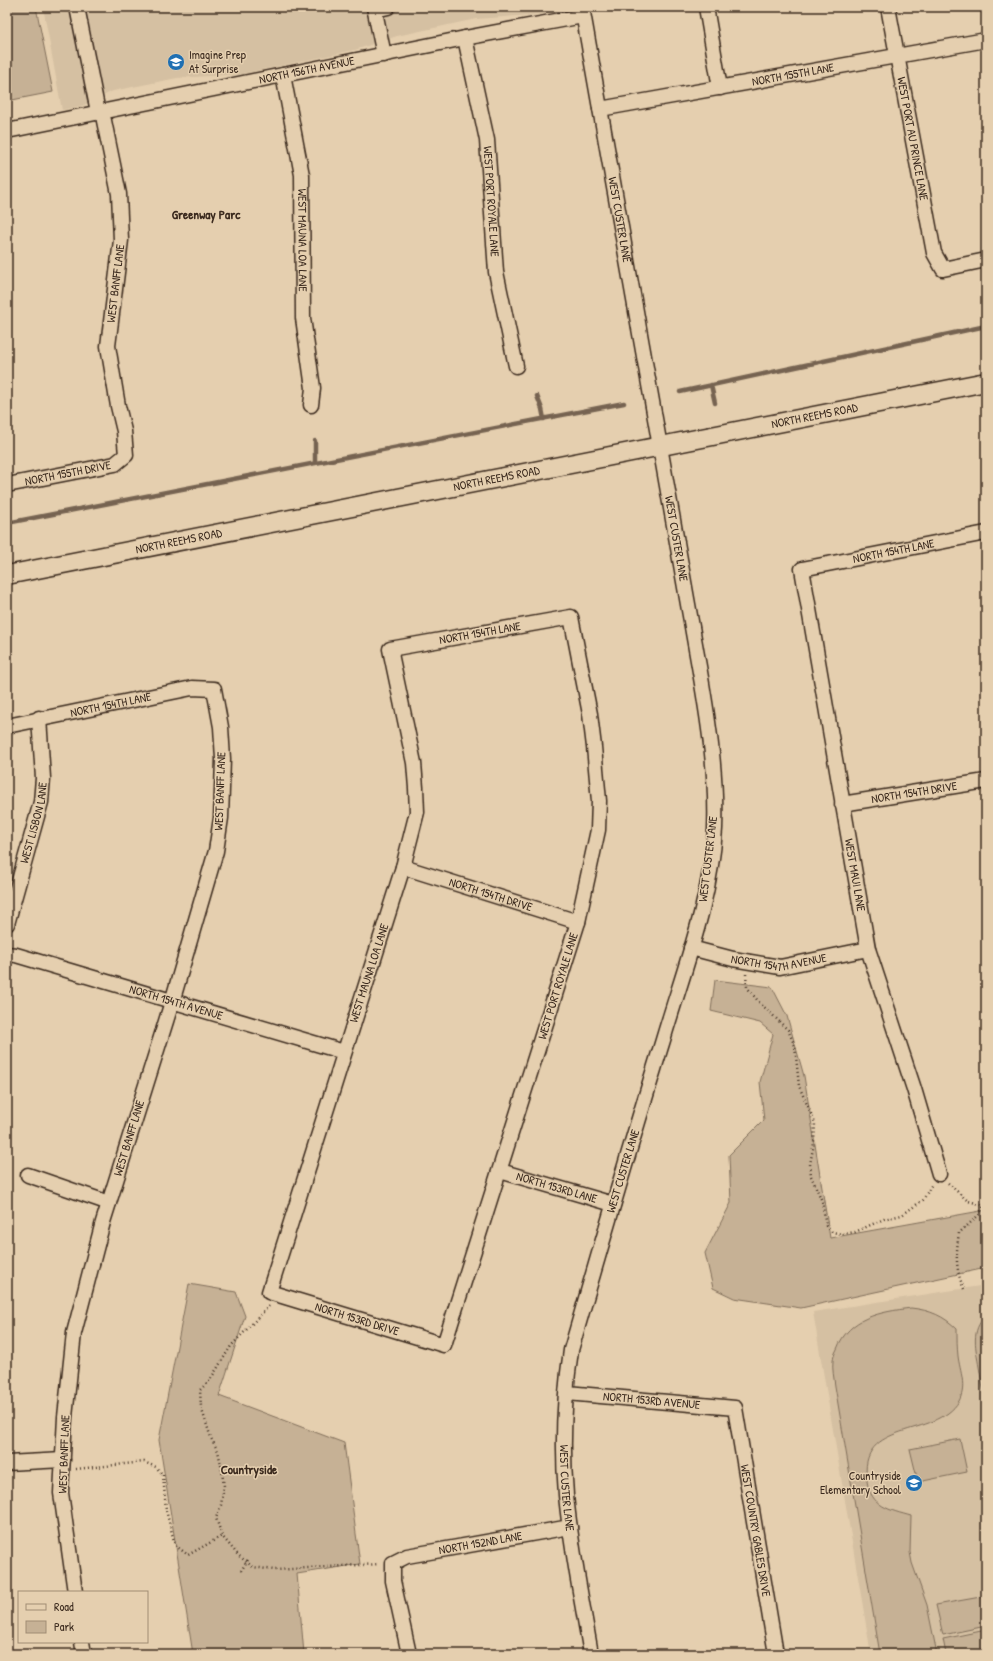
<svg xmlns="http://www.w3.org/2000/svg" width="993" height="1661" font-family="'Patrick Hand',sans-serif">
<rect width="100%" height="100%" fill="#e5cfaf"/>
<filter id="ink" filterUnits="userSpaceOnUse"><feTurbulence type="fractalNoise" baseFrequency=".025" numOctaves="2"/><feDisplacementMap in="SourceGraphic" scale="8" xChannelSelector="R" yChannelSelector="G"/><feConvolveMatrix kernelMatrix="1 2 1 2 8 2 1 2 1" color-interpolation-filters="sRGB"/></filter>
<g filter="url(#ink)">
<path fill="#d5c0a2" d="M43 7H554L553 10 545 14 476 19 397 36 355 50 243 74 177 78 113 91 82 106 62 110Z
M986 1285V1654H871L813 1312Z"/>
<path fill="#c6b195" stroke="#806e5a" d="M7 7H36L53 92 7 101Z
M715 980 772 987 787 1016 804 1076 830 1238 986 1210V1268L801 1308 734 1298 713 1288 705 1253 731 1203 729 1155 764 1120 760 1082 773 1034 760 1023 711 1011Z
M189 1284 236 1292 245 1316 219 1396 344 1443 360 1564 297 1574 304 1654H193L159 1440Z
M911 1308C930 1310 944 1316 957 1329 957 1338 957 1347 958 1356 960 1372 967 1386 959 1401 936 1440 857 1418 867 1481 871 1507 890 1510 911 1516L910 1552 912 1563 927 1605 937 1654H880L835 1386C834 1378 832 1369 833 1361 833 1357 835 1353 837 1349 849 1317 880 1312 911 1308Z
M986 1316V1398C982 1388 981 1377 979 1367 976 1349 970 1330 986 1316Z
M960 1439 967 1472 918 1482 910 1449Z
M986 1596V1626L943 1635 936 1605Z
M986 1630V1654H946L943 1639Z"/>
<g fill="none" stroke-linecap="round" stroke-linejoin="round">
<path stroke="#766451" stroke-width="4.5" d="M711 385 715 403
M680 392 986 326
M537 396 542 409 544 419
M315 441V463
M7 523 624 403"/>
<g stroke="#3b2a1e" stroke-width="17">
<g id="minor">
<path d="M77 7 98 112"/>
<path d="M374 7 384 55"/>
<path id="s1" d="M582 7 700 672C709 724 717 776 715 829 711 901 683 972 663 1040 631 1143 601 1246 571 1350 564 1397 562 1447 566 1495 571 1548 582 1601 591 1654"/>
<path d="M706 7 720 88"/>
<path id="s2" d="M888 7 934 253 943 269 986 260"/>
<path d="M375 10 388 7"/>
<path id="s3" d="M465 38 487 140 496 272 516 366"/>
<path id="s4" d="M283 75 302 175 303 318 313 388 311 405"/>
<path id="s5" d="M600 109 986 40"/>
<path id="s6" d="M7 131 465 38 583 16"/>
<path id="s7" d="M7 485 115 464 126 455 124 431 118 406 108 346 121 240 119 194 102 111"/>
<path d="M571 617 590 714 594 747 599 801 598 830 578 922 444 1345 269 1292 403 867 417 812 416 788 414 763 390 649Z"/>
<path id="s8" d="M7 726 192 688 214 689 221 727 223 759 221 818 216 851 172 1002 103 1222 74 1333 65 1417 61 1493 75 1592"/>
<path id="s9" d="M842 804 986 781"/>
<path id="s10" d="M403 867 578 922"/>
<path id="s11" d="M7 924 41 802 43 778 39 718"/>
<path id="s12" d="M691 948 733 959 780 967 868 949"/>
<path id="s13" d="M7 954 16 955 344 1052"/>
<path id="s14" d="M500 1171 613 1204"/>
<path id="s15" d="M939 1174 914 1089 868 949 802 569 986 533"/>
<path d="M28 1175 109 1203"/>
<path id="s16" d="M567 1393 735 1408 776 1654"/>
<path d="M7 1463 63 1460"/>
<path d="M82 1642 84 1654"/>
<path id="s17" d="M409 1654 393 1581V1563L407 1556 570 1527"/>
</g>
</g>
<g stroke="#3b2a1e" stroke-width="21">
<g id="major">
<path id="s18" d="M7 575 986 382"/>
</g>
</g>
<path stroke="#3b2a1e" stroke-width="2.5" stroke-dasharray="1 3" stroke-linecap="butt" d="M746 974 747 987 758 1001 788 1030 795 1046 799 1086 815 1123 814 1143 810 1164 811 1176 822 1201 826 1226 832 1232 842 1234 855 1232 884 1219 902 1215 923 1200 932 1184
M948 1183 968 1201 984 1205
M964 1289C955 1269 956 1254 959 1233L979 1215 984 1205 986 1204
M269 1306 231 1346 210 1380 200 1390 201 1407 211 1438 218 1451 221 1465 224 1486 221 1505 216 1518 222 1536 238 1555 253 1567 274 1570 379 1564
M76 1469 144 1462 156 1467 163 1475 166 1510 175 1545 188 1555 222 1536
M241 1571 249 1558"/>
<use href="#minor" stroke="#e5cfaf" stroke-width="14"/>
<use href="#major" stroke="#e5cfaf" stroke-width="18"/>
</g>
</g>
<defs>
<g id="school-disc" transform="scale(0.9)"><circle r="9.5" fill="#1f6fb2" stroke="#e5cfaf"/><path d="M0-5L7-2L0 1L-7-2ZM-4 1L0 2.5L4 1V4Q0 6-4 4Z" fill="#fff"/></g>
</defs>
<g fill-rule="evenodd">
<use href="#school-disc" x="176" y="62"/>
<use href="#school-disc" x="914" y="1483"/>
</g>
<g text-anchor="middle" stroke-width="3" stroke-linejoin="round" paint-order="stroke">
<g font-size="12" fill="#3b2a1e" stroke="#e5cfaf" text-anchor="start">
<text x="189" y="59">Imagine Prep<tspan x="189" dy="14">At Surprise</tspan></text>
<text x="901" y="1480" text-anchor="end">Countryside<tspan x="901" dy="14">Elementary School</tspan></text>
</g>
<g font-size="12" fill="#3b2a1e" stroke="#e5cfaf">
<text dy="4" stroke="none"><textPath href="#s6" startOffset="306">NORTH 156TH AVENUE</textPath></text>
<text dy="4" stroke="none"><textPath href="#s5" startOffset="196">NORTH 155TH LANE</textPath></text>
<text dy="4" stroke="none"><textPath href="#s2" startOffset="134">WEST PORT AU PRINCE LANE</textPath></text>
<text dy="4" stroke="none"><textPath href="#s3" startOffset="166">WEST PORT ROYALE LANE</textPath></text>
<text dy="4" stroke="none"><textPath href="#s1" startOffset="216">WEST CUSTER LANE</textPath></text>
<text dy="4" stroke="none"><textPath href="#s4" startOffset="167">WEST MAUNA LOA LANE</textPath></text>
<text dy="4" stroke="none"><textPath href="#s7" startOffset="298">WEST BANFF LANE</textPath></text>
<text dy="4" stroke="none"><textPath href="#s18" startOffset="823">NORTH REEMS ROAD</textPath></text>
<text dy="4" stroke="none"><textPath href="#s7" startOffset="62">NORTH 155TH DRIVE</textPath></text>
<text dy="4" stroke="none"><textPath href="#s18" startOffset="499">NORTH REEMS ROAD</textPath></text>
<text dy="4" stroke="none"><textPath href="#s1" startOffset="540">WEST CUSTER LANE</textPath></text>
<text dy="4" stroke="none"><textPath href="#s18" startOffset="175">NORTH REEMS ROAD</textPath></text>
<text dy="4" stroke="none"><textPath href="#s15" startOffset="715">NORTH 154TH LANE</textPath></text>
<text transform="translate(480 633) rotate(-10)" y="4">NORTH 154TH LANE</text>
<text dy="4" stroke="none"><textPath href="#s8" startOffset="106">NORTH 154TH LANE</textPath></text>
<text transform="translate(220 791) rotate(-88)" y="4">WEST BANFF LANE</text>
<text dy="4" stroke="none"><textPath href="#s9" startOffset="73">NORTH 154TH DRIVE</textPath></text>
<text dy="4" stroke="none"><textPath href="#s11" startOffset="105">WEST LISBON LANE</textPath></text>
<text transform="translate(708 859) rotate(-83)" y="4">WEST CUSTER LANE</text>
<text transform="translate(855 875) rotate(80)" y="4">WEST MAUI LANE</text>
<text dy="4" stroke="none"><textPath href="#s10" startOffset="92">NORTH 154TH DRIVE</textPath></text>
<text dy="4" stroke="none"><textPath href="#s12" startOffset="90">NORTH 154TH AVENUE</textPath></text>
<text transform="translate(369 973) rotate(-72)" y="4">WEST MAUNA LOA LANE</text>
<text transform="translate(558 986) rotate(-73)" y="4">WEST PORT ROYALE LANE</text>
<text dy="4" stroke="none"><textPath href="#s13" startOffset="176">NORTH 154TH AVENUE</textPath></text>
<text transform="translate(129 1138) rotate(-73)" y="4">WEST BANFF LANE</text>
<text transform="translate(623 1171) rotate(-73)" y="4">WEST CUSTER LANE</text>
<text dy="4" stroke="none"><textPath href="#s14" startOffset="59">NORTH 153RD LANE</textPath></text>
<text transform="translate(357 1319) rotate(17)" y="4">NORTH 153RD DRIVE</text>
<text dy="4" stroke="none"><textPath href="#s16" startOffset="85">NORTH 153RD AVENUE</textPath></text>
<text transform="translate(64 1454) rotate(-88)" y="4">WEST BANFF LANE</text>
<text dy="4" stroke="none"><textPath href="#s1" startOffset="1513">WEST CUSTER LANE</textPath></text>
<text dy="4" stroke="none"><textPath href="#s16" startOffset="293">WEST COUNTRY GABLES DRIVE</textPath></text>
<text dy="4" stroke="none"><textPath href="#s17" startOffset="183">NORTH 152ND LANE</textPath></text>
</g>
<g font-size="13" font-weight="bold" fill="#3b2a1e" stroke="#e5cfaf">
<text x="206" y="219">Greenway Parc</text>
<text x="249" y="1474">Countryside</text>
</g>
</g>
<rect width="993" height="1661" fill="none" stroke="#e5cfaf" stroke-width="24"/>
<rect x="12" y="12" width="969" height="1637" fill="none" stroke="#3b2a1e" stroke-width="1.5" filter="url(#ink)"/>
<rect x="18" y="1591" width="130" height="52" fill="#e5cfaf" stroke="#a18d75"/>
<rect x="26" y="1604" width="20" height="6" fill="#e5cfaf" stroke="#a18d75"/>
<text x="54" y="1611" font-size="12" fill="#3b2a1e">Road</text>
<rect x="26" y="1621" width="20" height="12" fill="#c6b195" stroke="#a18d75"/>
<text x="54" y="1631" font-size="12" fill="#3b2a1e">Park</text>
</svg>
